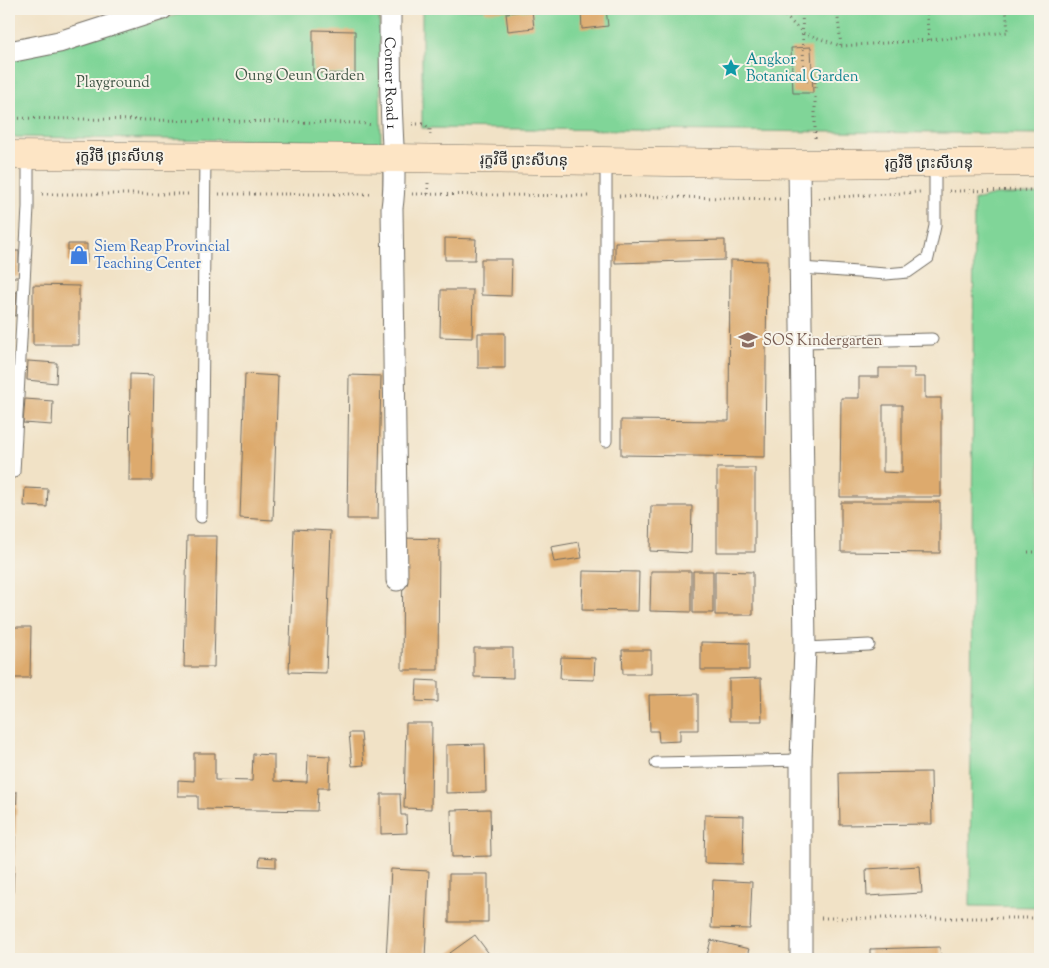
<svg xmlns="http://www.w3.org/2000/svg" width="1049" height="968" font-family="'Sorts Mill Goudy','Noto Sans Khmer',serif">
<rect width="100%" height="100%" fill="#f7f3e8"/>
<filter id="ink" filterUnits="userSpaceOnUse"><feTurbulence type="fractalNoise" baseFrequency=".02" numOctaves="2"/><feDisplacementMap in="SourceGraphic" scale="10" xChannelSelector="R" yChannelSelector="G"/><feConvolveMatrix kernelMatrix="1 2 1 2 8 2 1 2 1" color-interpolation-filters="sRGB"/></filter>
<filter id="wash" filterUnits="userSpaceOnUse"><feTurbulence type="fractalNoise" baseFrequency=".0096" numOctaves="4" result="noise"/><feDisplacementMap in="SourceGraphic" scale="20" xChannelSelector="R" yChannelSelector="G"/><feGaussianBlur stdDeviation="1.12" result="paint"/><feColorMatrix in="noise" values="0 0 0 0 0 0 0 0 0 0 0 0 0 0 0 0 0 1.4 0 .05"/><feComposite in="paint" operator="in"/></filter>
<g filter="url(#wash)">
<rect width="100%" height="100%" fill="#f1e2c6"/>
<path fill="#80d598" stroke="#568062" d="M192 9H379L381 142 9 137V60L177 15Z
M422 9H1040V134L422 128Z
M1040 194V907L970 906 974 200 995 195Z"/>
<g id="blocks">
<path fill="#ddaa6d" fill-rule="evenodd" d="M485 9H521V10L485 12Z
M606 9 608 26 582 29 581 11Z
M532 10 534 28 508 31 506 13Z
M313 30 355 31V74L313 73Z
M811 47 813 93H793L791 48Z
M445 238 476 239 475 260H445Z
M725 240V260L615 263V242Z
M68 244H87V263H68Z
M9 251H19V277H9Z
M481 259H512L511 296 481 295Z
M730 260 767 261 765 457 621 455V420L729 421Z
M33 285 79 286V345H33Z
M441 290H473L472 338 440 337Z
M9 292H17L16 316 9 315Z
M478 333H505V368H478Z
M28 361 57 363 56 383 27 380Z
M879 368H914V377H925V398H941V497H840L841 398H859V377H879ZM883 405H902V473L883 472Z
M130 374 154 375 152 481H129Z
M245 374 278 376 273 520 240 518Z
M349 375 381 376 378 519H347Z
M25 399 53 401 52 425 23 423Z
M717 468H755V552H717Z
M25 488 48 489 47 507 24 506Z
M841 502H940V553L841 552Z
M651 506H692L691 553 650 551Z
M294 529 331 531 326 673 289 672Z
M187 536H217L214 667H184Z
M403 538 439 539 438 670H402Z
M579 542 582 558 554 562 551 547Z
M583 571 639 572 638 611 582 610Z
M651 571H691V612L650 611Z
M693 571H713V613H693Z
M715 571 753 572V615H715Z
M14 627H31L30 678H13Z
M701 642 749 643V670H701Z
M474 648H513V678L474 677Z
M622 650H651V674H623Z
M561 657 595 658 594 680 560 679Z
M761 678 762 721H729V679Z
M417 680 438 681V702L416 701Z
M698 694V730H680V741L659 742 658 731H650L649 695Z
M406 723H432L431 809 404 808Z
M349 733H361L364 765 352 766Z
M485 744 486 792 446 793V745Z
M194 753H215V780L252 781 253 754 274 755V781L307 782 308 755 330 756 329 788H318L317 811 198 809V796H178V780L194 781Z
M931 772 932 824 840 825 839 773Z
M9 792H17L13 892H9Z
M381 794H400L401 815H406L407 833 381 834Z
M490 809 491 856 452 857 451 810Z
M705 815 744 816 743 864 704 863Z
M260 857 276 858V867L259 866Z
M920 866 922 893 867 896 866 869Z
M391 869 429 871 425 959H386Z
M449 874H488V922H449Z
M713 880 752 882 750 929 711 928Z
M475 935 493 959H444L443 958Z
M711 940 749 949 746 959H706Z
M940 947 941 959H870V949Z"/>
</g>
</g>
<g filter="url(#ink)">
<use href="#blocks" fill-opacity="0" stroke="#706b61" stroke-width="1"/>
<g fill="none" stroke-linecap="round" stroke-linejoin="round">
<g stroke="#706b61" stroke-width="13">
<path id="lane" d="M606 162V441
M801 268 886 274 908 272 928 258 935 226V162
M802 342 932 339
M14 472 28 207V155
M201 517 205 156
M805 648 869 645
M656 763 801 760"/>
</g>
<g stroke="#706b61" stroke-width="23">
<g id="street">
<path id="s1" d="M390 9C390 47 390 86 392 124 393 153 396 180 392 208L397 580"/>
<path d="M9 52 59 42 162 9"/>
<path d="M799 164 805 648 801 760V959"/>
</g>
</g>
<g stroke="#706b61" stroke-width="29">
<path id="secondary" d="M9 155 395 158 799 164 1040 162"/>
</g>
<path stroke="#706b61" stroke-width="3" stroke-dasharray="1 4" stroke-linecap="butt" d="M778 9 803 33 841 46 929 40 1008 32 1006 9
M802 9 804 81 815 80V141
M837 9 841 46
M926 9 929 40
M9 118 359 123 373 125
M412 124H424L430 129V135
M949 191 1040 190
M42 194H191
M219 194H373
M412 194 591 196
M428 194V182
M619 196 781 199
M819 198 920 192
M1028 552H1040
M821 918H1040"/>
<use href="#lane" stroke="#fff" stroke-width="11"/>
<use href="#street" stroke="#fff" stroke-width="21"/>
<use href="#secondary" stroke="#fde5c5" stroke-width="28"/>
</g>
</g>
<defs>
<g id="sight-bare" transform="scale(1.5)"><path d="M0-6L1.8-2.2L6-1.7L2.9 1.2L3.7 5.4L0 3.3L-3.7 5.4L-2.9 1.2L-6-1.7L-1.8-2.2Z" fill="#0f9aa8" stroke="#f7f3e8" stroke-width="2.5" paint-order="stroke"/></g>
<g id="shop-bare" transform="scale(1.5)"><path d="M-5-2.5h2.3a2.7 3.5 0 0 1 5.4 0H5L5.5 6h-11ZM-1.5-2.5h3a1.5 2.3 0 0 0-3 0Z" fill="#3f7fe0" stroke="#f7f3e8" stroke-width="2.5" paint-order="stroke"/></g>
<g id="school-bare" transform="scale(1.5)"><path d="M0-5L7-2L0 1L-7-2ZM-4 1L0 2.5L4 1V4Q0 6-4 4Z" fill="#8d6e63" stroke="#f7f3e8" stroke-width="2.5" paint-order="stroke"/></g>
</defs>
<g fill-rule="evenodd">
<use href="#sight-bare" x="731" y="68"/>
<use href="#shop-bare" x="79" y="255"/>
<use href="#school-bare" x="748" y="340"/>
</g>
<g text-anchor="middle" stroke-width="4" stroke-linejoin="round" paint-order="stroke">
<g font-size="15" fill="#0d838f" stroke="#f7f3e8" text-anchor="start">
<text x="746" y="64">Angkor<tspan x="746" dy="17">Botanical Garden</tspan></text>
</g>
<g font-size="15" fill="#405646" stroke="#f7f3e8">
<text x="300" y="80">Oung Oeun Garden</text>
<text x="113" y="87">Playground</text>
</g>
<g font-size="15" fill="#2b2b2b" stroke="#f7f3e8">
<text dy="5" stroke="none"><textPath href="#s1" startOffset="74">Corner Road 1</textPath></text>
<text x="120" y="161">រុក្ខវិថី ព្រះសីហនុ</text>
<text transform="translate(524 160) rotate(1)" y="5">រុក្ខវិថី ព្រះសីហនុ</text>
<text x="929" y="168">រុក្ខវិថី ព្រះសីហនុ</text>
</g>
<g font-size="15" fill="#366cbe" stroke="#f7f3e8" text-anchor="start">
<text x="94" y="251">Siem Reap Provincial<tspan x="94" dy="17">Teaching Center</tspan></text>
</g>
<g font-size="15" fill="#785e54" stroke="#f7f3e8" text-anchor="start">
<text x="763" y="345">SOS Kindergarten</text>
</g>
</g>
<rect width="1049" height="968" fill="none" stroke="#f7f3e8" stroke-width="30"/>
</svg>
